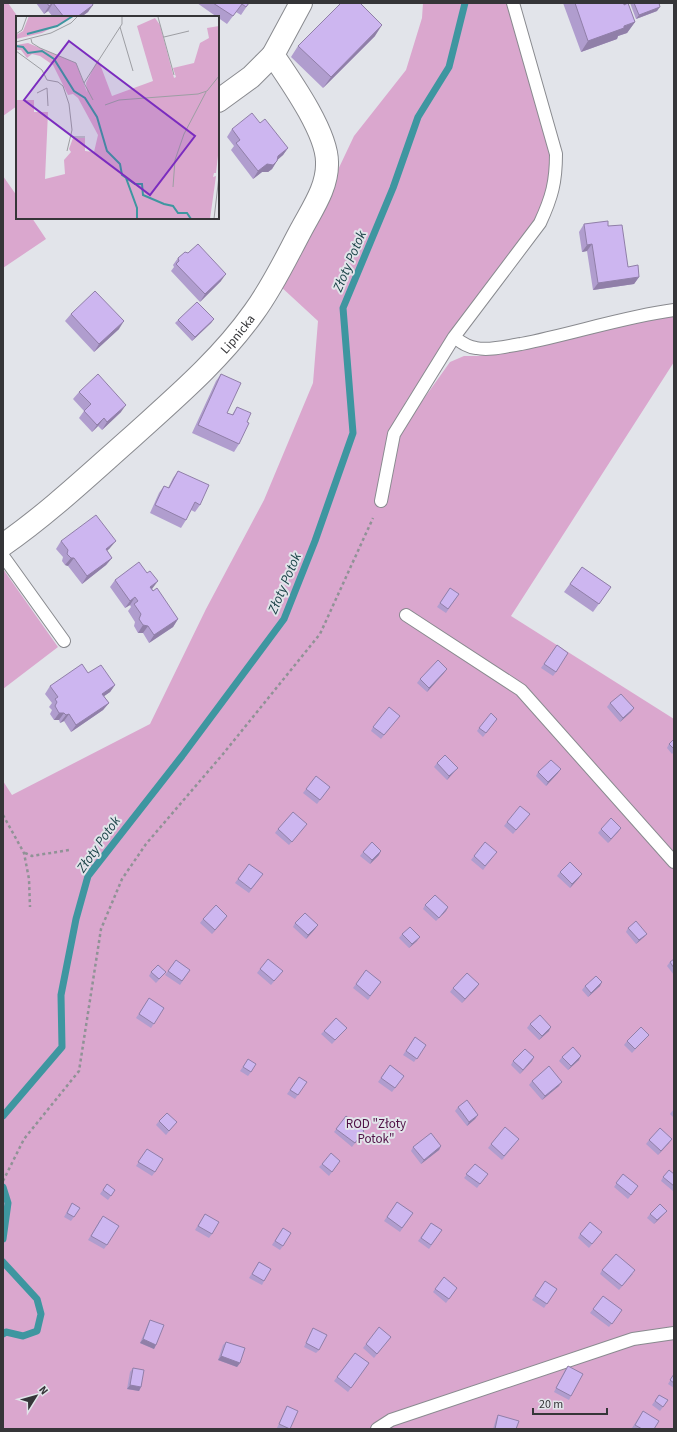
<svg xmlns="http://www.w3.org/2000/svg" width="677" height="1432" font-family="'Source Sans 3',sans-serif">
<rect width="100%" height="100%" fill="#e2e4ea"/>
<path fill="#daa7ce" d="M3 3H8L18 17 17 106 3 116Z
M423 3H507L550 153 552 171 545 203 527 235 446 341 405 403 410 418 450 362 464 356H478L540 346 604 328 674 315V362L511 616 674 719V1429H3V781L12 795 150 724 206 609 264 500 313 383 318 321 279 285 336 174 354 136 406 70 422 18Z
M3 176 17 196V218H32L46 239 3 268Z
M3 569 58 647 3 689Z"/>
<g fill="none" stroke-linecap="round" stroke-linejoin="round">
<path stroke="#3e96a0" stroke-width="7" d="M3 1116 62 1047 61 995 76 919 88 876 182 756 284 619 315 541 353 433 343 308 393 188 418 117 449 67 465 3
M3 1187 8 1203 3 1239
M3 1262 37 1299 41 1314 37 1331 23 1336 6 1332 3 1334"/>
<g stroke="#898a8f" stroke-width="14">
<path id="service" d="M513 3 556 154C556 182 552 197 540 223L454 337C461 342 467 347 476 348 490 351 507 346 521 344 573 334 622 317 674 310
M381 501 394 434 454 337
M3 556 64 641
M406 615 521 690 674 862
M377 1429 391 1420 633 1339 674 1333"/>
</g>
<g stroke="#898a8f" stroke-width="24">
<g id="minor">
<path d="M218 101 251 77 273 55"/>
<path id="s1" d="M3 545C49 513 90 474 132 437 175 398 220 360 254 312 273 286 286 258 301 230 312 209 328 187 327 162 327 132 290 80 273 55L301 3"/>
</g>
</g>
<path stroke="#909296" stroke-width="2.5" stroke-dasharray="3 3" stroke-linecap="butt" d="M3 815 24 853 29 879 30 907
M25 853 32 856 69 850
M3 1181 24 1139 79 1071 101 929 122 879 146 844 223 754 320 634 373 518"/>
<use href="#service" stroke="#fff" stroke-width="12"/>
<use href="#minor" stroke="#fff" stroke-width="22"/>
</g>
<path fill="#b09dce" d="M36 3H92L88 12 81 17H53L48 11 44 14Z
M197 3H249L241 15 236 12 227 24Z
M563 3H624L635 22 627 33 618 36 617 39 581 52Z
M630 3H659L657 11 636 19Z
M375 36 323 88 291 57 298 46Z
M260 123 288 148 283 155 278 159 272 169 268 172H262L253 179 231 150 234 146 227 137 232 129Z
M584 224 608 226 628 267 639 277 634 284 593 290 587 251 582 252 579 232Z
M178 258 221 281 200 302 171 271 174 267 173 265Z
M71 314 119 329 94 352 65 321Z
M214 319 211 323 192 341 175 323 178 320Z
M221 374 227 413 232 415 237 407 247 422 239 444 234 452 192 433 216 381Z
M79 392 121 412 102 430 98 426 92 432 79 418 84 411 73 399Z
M178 471 200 505 195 512 191 510 186 520 181 528 150 513 159 493 164 486 168 488 173 478Z
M61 541 110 548 107 551 112 558 106 565 82 584 68 566 65 565 62 561 63 557 56 549Z
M582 567 611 587 593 612 564 592Z
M115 580 152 589 178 619 173 627 149 643 143 633H138L134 626 135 622 128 611 131 607 130 605 125 608 110 587Z
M450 588 459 594 446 613 437 607Z
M557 645 556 672 553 676 541 668Z
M88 673 115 685 110 692 104 696 109 703 103 710 71 732 64 721 60 723 59 720H54L50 714 52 710 49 707 52 703 45 694 50 686Z
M444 673 427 692 417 683 420 679Z
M610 703 634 708 631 712 620 722 607 707Z
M400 716 381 739 371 731 373 727Z
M497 719 483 737 477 731 479 728Z
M674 739V752L672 754 667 748 669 744Z
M437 763 458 768 455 771 447 780 434 767Z
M538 772 558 773 546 786 536 776Z
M330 787 317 804 303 793 306 789Z
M527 818 513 834 504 826 507 822Z
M304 828 289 845 275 833 278 829Z
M601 829 618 832 608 843 598 833Z
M363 852 379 855 370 864 360 856Z
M474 856H494L483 870 471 860Z
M249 864 263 874 249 893 235 883Z
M560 872 579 878 570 888 557 876Z
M425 905 448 907 446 911 436 921 423 909Z
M227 916 212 934 200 923 203 919Z
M295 923 318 925 315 929 306 939 293 927Z
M628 928 644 937 636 944 626 932Z
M402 934 417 941 409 948 399 938Z
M674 959V975L667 966 670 962Z
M176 960 190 970 180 985 165 975Z
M260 969 283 971 271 985 257 973Z
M366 970 381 982 368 1000 353 988Z
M151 972H166L156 983 149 976Z
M479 984 476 988 462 1003 450 992 453 988Z
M585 986H600L588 997 582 990Z
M149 998 164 1008 151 1028 136 1018Z
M530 1024 549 1031 539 1040 527 1028Z
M324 1031H344L332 1044 321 1034Z
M415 1037 426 1045 414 1062 403 1055Z
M646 1038 632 1053 624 1045 627 1041Z
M562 1057 579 1060 568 1070 559 1061Z
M248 1059 251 1072 248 1076 240 1071Z
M513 1061H532L520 1074 511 1065Z
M390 1065 404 1076 392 1092 378 1082Z
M299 1077 307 1082 295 1099 287 1094Z
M532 1081 559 1086 542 1100 529 1085Z
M458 1107 478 1115 475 1119 467 1126 455 1111Z
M674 1109V1118L670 1114Z
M346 1116 364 1131 352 1147 334 1132Z
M159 1121 177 1122 166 1135 156 1125Z
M649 1140 669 1143 658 1155 646 1144Z
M516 1143 502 1160 488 1148 491 1144Z
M441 1146 439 1150 421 1164 411 1151 413 1147Z
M147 1149 155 1172 152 1176 136 1166Z
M340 1161 329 1176 319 1167 322 1164Z
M475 1164 488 1174 477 1188 464 1178Z
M623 1174 638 1186 628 1199 614 1187Z
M674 1174V1190L673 1191 661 1181 663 1177Z
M107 1184 115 1190 108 1200 100 1194Z
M397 1202 413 1213 400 1232 384 1221Z
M72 1203 80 1208 71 1221 64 1217Z
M667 1211 654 1224 647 1218 650 1214Z
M205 1214 212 1234 209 1238 195 1230Z
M100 1220 107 1245 104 1249 88 1240Z
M431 1223 442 1230 429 1249 418 1241Z
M283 1228V1246L280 1250 272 1245Z
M602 1232 589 1248 578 1238 580 1234Z
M259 1262 264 1281 262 1285 249 1278Z
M602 1270 633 1274 619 1290 600 1274Z
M545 1281 557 1289 544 1308 532 1300Z
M457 1288 446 1303 433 1292 435 1289Z
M603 1296 622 1310 609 1327 590 1313Z
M150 1320 156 1345 154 1349 140 1343 148 1324Z
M313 1328 319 1350 316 1353 304 1347 311 1332Z
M391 1337 374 1358 363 1348 366 1344Z
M226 1342 240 1363 237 1367 218 1360 223 1345Z
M355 1353 369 1363 348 1392 334 1381Z
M568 1366 571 1396 569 1400 554 1392 565 1370Z
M133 1368 141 1387 139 1391 127 1389 130 1372Z
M674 1374V1388L668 1384Z
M659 1395 668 1400 660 1411 652 1405Z
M287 1406 290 1429H279L277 1428 285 1410Z
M643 1411 654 1429H633L632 1428Z
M498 1415 516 1429H493L496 1419Z"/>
<path fill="#907fa8" d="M53 3 48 11 44 14 49 6Z
M93 5 88 12 81 17H77Z
M660 7 657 11 636 19 639 15Z
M635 22 627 33 618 36 617 39 581 52 588 41Z
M382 25 375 36 323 88 331 77Z
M288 148 283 155 273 164 278 156Z
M277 161 272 169 268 172H262L253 179 258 171 267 164Z
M592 244 587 251 582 252 587 245Z
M226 274 221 281 200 302 205 294Z
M639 277 634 284 593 290 598 283Z
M214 319 211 323 192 341 195 337Z
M124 321 119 329 94 352 99 344Z
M126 405 121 412 102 430 107 422Z
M104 418 98 426 92 432 97 425Z
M116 541 110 548 101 556 106 549Z
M71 558H74L68 566 65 565Z
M112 558 106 565 82 584 87 576Z
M158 581 152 589 145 594 150 587Z
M135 597 130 605 125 608 130 601Z
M178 619 173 627 149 643 154 635Z
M143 625 148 626 143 633H138Z
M447 669 444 673 427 692 429 688Z
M115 685 110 692 97 701 102 694Z
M109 703 103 710 71 732 76 725Z
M634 708 631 712 620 722 623 718Z
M59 713H64L59 720H54Z
M69 714 64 721 60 723 66 715Z
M458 768 455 771 447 780 449 776Z
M561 769 558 773 546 786 548 782Z
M621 828 618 832 608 843 611 839Z
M381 851 379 855 370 864 372 860Z
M582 874 579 878 570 888 572 884Z
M448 907 446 911 436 921 439 918Z
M227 916 224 920 212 934 215 930Z
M318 925 315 929 306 939 308 935Z
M647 934 644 937 636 944 639 940Z
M420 937 417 941 409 948 412 944Z
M602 982 600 986 588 997 591 993Z
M479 984 476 988 462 1003 465 999Z
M551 1027 549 1031 539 1040 542 1036Z
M581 1056 579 1060 568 1070 571 1066Z
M534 1057 532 1061 520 1074 523 1070Z
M562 1082 559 1086 542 1100 545 1096Z
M478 1115 475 1119 467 1126 469 1122Z
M672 1139 669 1143 658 1155 661 1151Z
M441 1146 439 1150 421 1164 424 1160Z
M667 1211 654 1224 657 1220Z
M143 1339 156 1345 154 1349 140 1343Z
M221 1356 240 1363 237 1367 218 1360Z
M130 1385 141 1387 139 1391 127 1389Z"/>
<path fill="#cdb6f0" stroke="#907fa8" d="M47 3H92L93 5 77 17H64L53 3 49 6Z
M213 3H249L246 7 242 4 233 16Z
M341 3H360L382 25 331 77 298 46Z
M575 3H624V5L628 3 635 22 624 26V28L588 41Z
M634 3H659L660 7 639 15Z
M252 113 260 123 265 119 288 148 278 156 277 161 273 165 267 164 258 171 236 143 240 140 232 129Z
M608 221V226L622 225 628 267 638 265 639 277 598 283 592 244 587 245 584 224Z
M198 244 226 274 205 294 176 264 179 261 178 258 185 252 188 253Z
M95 291 124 321 99 344 71 314Z
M197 302 214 319 195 337 178 320Z
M98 374 126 405 107 422 104 418 97 425 84 411 91 404 79 392Z
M221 374 241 383 227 413 233 415 237 407 251 413 247 422 249 423 239 444 198 425Z
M178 471 209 485 200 505 195 502 186 520 155 505 164 486 169 488Z
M96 515 116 541 106 549 112 558 87 576 74 558H71L67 554 68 550 61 541Z
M139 562 147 573 150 571 158 581 150 587 153 591 157 588 178 619 154 635 148 626 143 625 139 619 141 614 134 604 138 601 135 597 130 601 115 580Z
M582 567 611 587 599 604 570 584Z
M450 588 459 594 448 609 440 603Z
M557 645 568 653 556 672 544 664Z
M438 660 447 669 429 688 420 679Z
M82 664 88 673 101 665 115 685 102 694 109 703 76 725 69 714 66 715 64 713H59L55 706 57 702 55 699 58 697 50 686Z
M621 694 634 708 623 718 610 703Z
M389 707 400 716 384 735 373 727Z
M491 713 497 719 486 733 479 728Z
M674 739V749L669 744Z
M445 755 458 768 449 776 437 763Z
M551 760 561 769 548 782 538 772Z
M316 776 330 787 320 800 306 789Z
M520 806 530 814 516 830 507 822Z
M293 812 307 824 292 842 278 829Z
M611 818 621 828 611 839 601 829Z
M372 842 381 851 372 860 363 852Z
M485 842 497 852 485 866 474 856Z
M570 862 582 874 572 884 560 872Z
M249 864 263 874 251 889 238 879Z
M435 895 448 907 439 918 425 905Z
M216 905 227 916 215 930 203 919Z
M305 913 318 925 308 935 295 923Z
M636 921 647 934 639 940 628 928Z
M410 927 420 937 412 944 402 934Z
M268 959 283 971 274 981 260 969Z
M674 959V968L670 962Z
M176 960 190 970 182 981 168 971Z
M158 965 166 972 159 979 151 972Z
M366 970 381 982 370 996 356 984Z
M467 973 479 984 465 999 453 988Z
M596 976 602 982 591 993 585 986Z
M149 998 164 1008 154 1024 139 1014Z
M540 1015 551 1027 542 1036 530 1024Z
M336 1018 347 1028 335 1040 324 1031Z
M641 1027 649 1035 635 1049 627 1041Z
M415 1037 426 1045 417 1059 406 1051Z
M573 1047 581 1056 571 1066 562 1057Z
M525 1049 534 1057 523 1070 513 1061Z
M248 1059 256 1064 251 1072 243 1067Z
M390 1065 404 1076 395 1088 381 1078Z
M549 1066 562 1082 545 1096 532 1081Z
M299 1077 307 1082 298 1095 290 1090Z
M467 1100 478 1115 469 1122 458 1107Z
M167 1113 177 1122 169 1131 159 1121Z
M346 1116 364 1131 355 1143 336 1129Z
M505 1127 519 1139 504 1156 491 1144Z
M660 1128 672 1139 661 1151 649 1140Z
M431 1133 441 1146 424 1160 413 1147Z
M147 1149 163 1159 155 1172 138 1162Z
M331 1153 340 1161 332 1172 322 1164Z
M475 1164 488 1174 480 1184 466 1174Z
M669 1170 674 1174V1186L663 1177Z
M623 1174 638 1186 631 1195 616 1183Z
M107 1184 115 1190 111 1196 103 1190Z
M397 1202 413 1213 402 1228 387 1217Z
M72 1203 80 1208 74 1217 67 1213Z
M660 1204 667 1211 657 1220 650 1214Z
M205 1214 219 1222 212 1234 198 1226Z
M103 1216 119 1226 107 1245 91 1236Z
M590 1222 602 1232 592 1244 580 1234Z
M431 1223 442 1230 431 1245 421 1238Z
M283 1228 291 1233 283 1246 275 1241Z
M616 1254 635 1270 622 1286 602 1270Z
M259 1262 271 1269 264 1281 252 1274Z
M444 1277 457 1288 449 1299 435 1289Z
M545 1281 557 1289 547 1304 535 1296Z
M603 1296 622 1310 612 1324 593 1309Z
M150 1320 164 1325 156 1345 143 1339Z
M379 1327 391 1337 377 1354 366 1344Z
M313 1328 327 1335 319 1350 306 1343Z
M226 1342 245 1348 240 1363 221 1356Z
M355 1353 369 1363 351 1388 337 1377Z
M568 1366 583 1374 571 1396 556 1388Z
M133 1368 144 1370 141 1387 130 1385Z
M674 1374V1383L670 1380Z
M659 1395 668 1400 663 1407 655 1401Z
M287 1406 298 1411 290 1429 279 1424Z
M643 1411 659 1421 654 1429H642L635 1425Z
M498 1415 519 1421 516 1429H495Z"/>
<g text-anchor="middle" stroke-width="4" stroke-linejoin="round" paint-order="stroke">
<g font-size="13" fill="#353538" stroke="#e2e4ea">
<text dy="5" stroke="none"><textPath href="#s1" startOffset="316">Lipnicka</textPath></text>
</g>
<g font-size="13" fill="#501146" stroke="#e2e4ea">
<text x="376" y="1128">ROD "Złoty<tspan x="376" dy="15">Potok"</tspan></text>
</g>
<g font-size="14" font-style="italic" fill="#1c4449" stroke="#e2e4ea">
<text transform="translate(349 261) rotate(-67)" y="5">Złoty Potok</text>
<text transform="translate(284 583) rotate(-67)" y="5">Złoty Potok</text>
<text transform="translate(98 844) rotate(-55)" y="5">Złoty Potok</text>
</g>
</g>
<g transform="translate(16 16)">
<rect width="203" height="203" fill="#e2e4ea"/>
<path d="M13 0H58L26 17 0 23V19L7 15ZM139 2 144 9 158 62 160 61 157 52 178 47 184 27 193 22 191 12 203 10V131L200 157H198L197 161 200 160 194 203H0V84H18V96H32L29 163 49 158 48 144 55 136 53 133 57 122H69V135L78 136 82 119 62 82 57 78 52 79 37 49 24 40 16 38 11 42 5 34H0V29L12 27 60 47 71 76 70 67 82 43 96 80 137 65 121 10Z" fill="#daa7ce"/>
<path fill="none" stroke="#3e96a0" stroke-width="2" d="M11 18 41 10 57 0M0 30 7 31 12 37 26 35 38 43 58 75 69 82 81 101 91 135 104 148 106 159 119 168H126L127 179 148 188 157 190 162 197H171L175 203M110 162 121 192V203"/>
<path fill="none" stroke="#9d9ea3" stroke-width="1" d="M142 1 158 59M104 11 117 55M0 18 6 14 11 0M148 21 173 15M15 23 16 27 24 32 60 47 68 67 106 8V0M0 26 35 17 55 7 62 0M0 35 26 54 31 64 42 66 47 70 53 88 56 114 51 135M68 67 77 84M21 77 31 72 32 90M89 89 103 84 182 78 191 75 203 60M56 121H69M157 171 159 144 168 118 190 76M198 203 203 160"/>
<path fill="#7b2cbf" fill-opacity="0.15" stroke="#7b2cbf" stroke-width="2" d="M53 25 179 120 134 179 8 84Z"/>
<rect width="203" height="203" fill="none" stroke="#353538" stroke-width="2"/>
</g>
<rect width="677" height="1432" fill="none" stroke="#353538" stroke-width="8"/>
<g transform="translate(36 1396) rotate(53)" stroke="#e2e4ea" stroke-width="3" paint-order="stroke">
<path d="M0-3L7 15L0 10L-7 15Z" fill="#353538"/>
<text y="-6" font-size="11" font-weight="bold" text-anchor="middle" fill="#353538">N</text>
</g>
<path d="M533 1408v6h74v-6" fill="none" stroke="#353538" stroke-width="2"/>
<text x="539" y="1408" font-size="12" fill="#353538" stroke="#e2e4ea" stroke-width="3" paint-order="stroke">20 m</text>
</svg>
